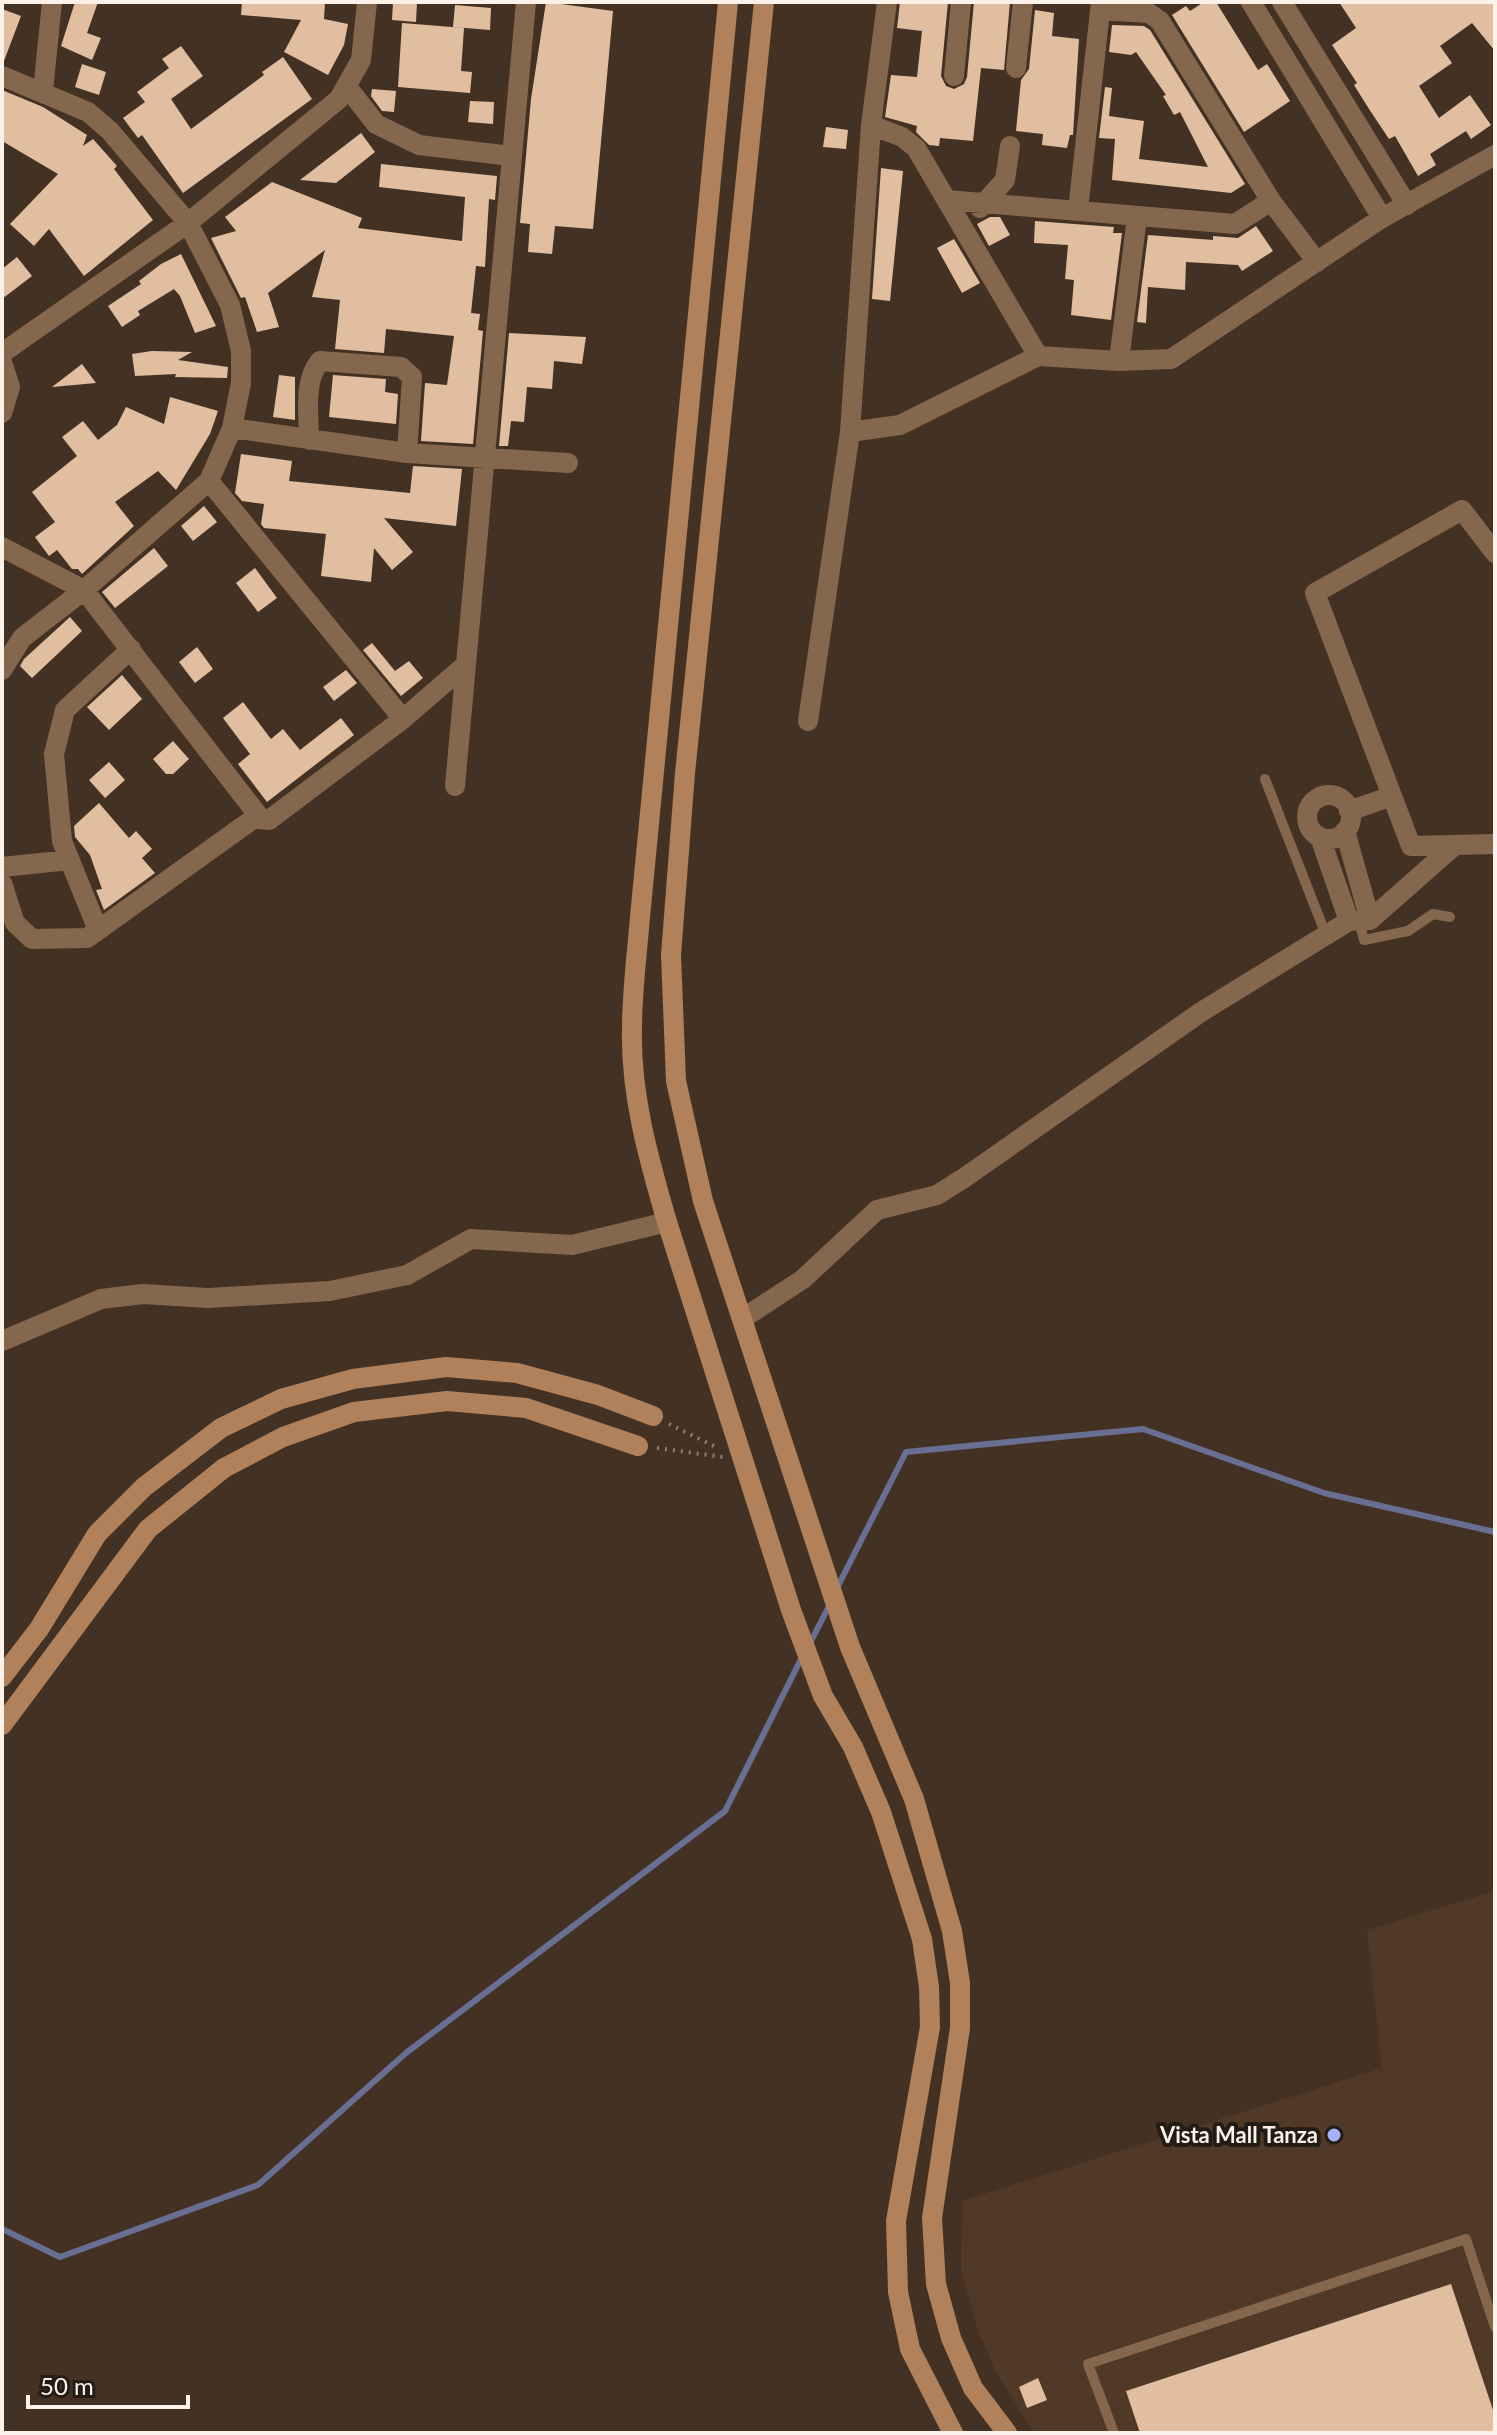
<svg xmlns="http://www.w3.org/2000/svg" width="1497" height="2435" font-family="Lato,sans-serif">
<rect width="100%" height="100%" fill="#433224"/>
<path fill="#503a27" d="M1495 1891V2433H1034L997 2374 979 2334 961 2269 962 2201 1382 2068 1367 1930Z"/>
<g fill="none" stroke-linecap="round" stroke-linejoin="round">
<path stroke="#696e93" stroke-width="6" d="M837 1588 906 1452 1143 1429 1324 1493 1495 1532
M809 1645 831 1602
M2 2229 60 2257 258 2185 406 2053 725 1811 803 1655"/>
</g>
<path fill="#e2bea1" d="M75 2H98L87 33 101 38 92 60 61 46Z
M242 2H325L324 19 348 24 344 45 328 75 284 52 301 20 241 15Z
M393 2H417L416 22 392 20Z
M546 2 613 11 593 229 555 226 552 254 528 252 530 224 520 223 531 99Z
M900 2H948L941 76 946 86 954 89 964 84 967 77 974 2H1010L1004 70 981 68 973 141 940 138 939 146 929 145 916 132 917 126 885 117 891 75 917 77 922 31 897 28Z
M1204 2H1216L1258 70 1267 64 1290 101 1244 132 1172 15 1186 6 1190 11Z
M1339 2H1495V51L1472 23 1440 46 1452 63 1419 86 1439 118 1470 95 1491 125 1471 139 1466 131 1430 154 1436 165 1418 176 1395 136 1389 139 1369 109 1354 85 1357 83 1332 45 1356 28Z
M455 5 491 8 490 30 453 27Z
M2 9 21 16 4 61H2Z
M1035 10 1054 13 1052 36 1079 39 1073 135H1070L1067 148 1042 145 1043 134 1016 131 1021 80 1029 69Z
M402 23 464 28 461 71 472 72 470 93 398 87Z
M1112 25 1144 26 1150 30 1245 184 1231 193 1112 180 1115 139 1099 138 1105 87 1112 88 1109 116 1144 121 1139 159 1208 167 1180 112 1174 115 1163 96 1166 95 1136 52 1131 55 1109 52Z
M181 46 203 76 171 99 191 129 264 75 262 72 283 57 312 99 183 193 142 135 138 138 123 118 145 102 137 92 169 68 162 59Z
M82 64 106 72 99 95 75 87Z
M372 89 396 91 394 112 382 111 371 96Z
M2 90 43 107 87 135 83 146 93 139 117 166 114 169 153 220 84 276 49 229 34 246 10 224 58 174 2 141Z
M470 101 494 102 493 124 468 122Z
M826 127 848 130 846 149 823 147Z
M361 133 375 152 336 183 300 180Z
M381 164 497 176 495 200 489 199 485 267 476 266 471 313 480 314 478 330 483 331 473 444 421 441 425 383 447 385 454 336 386 329 384 353 335 349 340 300 312 297 325 250 268 293 279 327 257 332 245 297 241 298 211 238 236 231 225 217 272 182 362 218 358 228 462 241 465 197 379 187Z
M881 168 903 171 890 301 872 299Z
M990 217H1000L1010 235 989 246 977 224Z
M1035 221 1114 227 1113 233H1122L1111 320 1071 315 1074 280 1065 279 1068 245 1034 243Z
M1256 226 1273 251 1242 271 1238 265 1186 262 1185 290 1148 287 1146 323 1137 322 1148 235 1213 240V236L1238 238Z
M954 239 980 283 962 293 937 248Z
M181 254 216 326 195 333 180 296 174 289 138 311 140 315 122 327 108 306 141 284 139 281 161 264Z
M17 257 32 276 2 299V269Z
M509 333 586 337 582 364 554 361 552 389 527 387 524 422 511 421 508 446H499Z
M152 351 192 352 178 360 228 367 227 378 175 377 176 374 135 376 132 354Z
M82 364 96 383 52 387Z
M279 375 295 377V420L273 417Z
M333 375 386 379 385 392 398 394 396 424 329 417Z
M170 397 218 411 210 434 176 490 158 471 115 502 134 526 82 574 78 569H72L57 550 49 556 35 537 55 522 32 492 77 456 62 437 83 421 98 440 117 425 126 407 164 424Z
M241 454 292 461 289 481 410 493 413 466 462 469 456 526 384 518 413 552 392 570 374 548 371 582 321 576 326 534 264 528 261 524 264 504 242 501 235 493Z
M204 506 217 522 193 541 181 526Z
M154 548 168 566 115 608 102 592Z
M255 568 277 598 258 612 236 583Z
M70 617 82 631 32 678 20 666 24 659Z
M372 643 395 671 409 661 423 678 401 696 363 650Z
M197 647 213 669 195 683 179 662Z
M346 670 357 683 334 701 323 687Z
M122 675 142 699 109 730 87 707Z
M243 702 271 739 283 729 300 750 341 718 354 735 267 802 238 764 250 754 223 718Z
M173 741 189 759 173 774H166L153 759Z
M109 762 125 780 105 798 89 780Z
M99 803 129 838 136 831 152 849 142 858 155 873 104 910 96 890 102 889 90 855 75 837 74 826Z
M1451 2284 1495 2416V2433H1140L1126 2391Z
M1038 2378 1047 2400 1027 2408 1019 2387Z"/>
<g fill="none" stroke-linecap="round" stroke-linejoin="round">
<path stroke="#8e8074" stroke-width="4" stroke-dasharray="2 6" stroke-linecap="butt" d="M669 1424 718 1448
M657 1448 723 1457"/>
<path stroke="#85674e" stroke-width="10" d="M1265 779 1326 935
M1359 921 1364 940 1408 931 1433 914 1450 917
M1114 2433 1088 2364 1466 2239 1495 2327"/>
<path stroke="#85674e" stroke-width="20" d="M887 2 871 125 850 432 900 425 1038 356 1119 361 1171 359 1382 218 1495 155
M1251 2 1382 218
M1282 2 1407 205
M1100 10 1149 13 1160 21 1271 201 1317 262
M1016 68 1023 2
M2 76 88 112 110 131 188 223 230 305 241 351V383L232 428 209 481 84 590 22 638 2 670
M954 76 961 2
M348 88 376 124 419 145 511 156
M43 91 52 2
M871 125 902 137 916 148 1038 356
M947 200 1235 224 1271 201
M980 208 1005 180 1010 146
M1078 210 1101 2
M2 353 188 223 339 99 361 60 367 2
M1119 361 1137 217
M2 362 10 387 2 413
M232 428 407 453 568 463
M309 440C309 415 303 381 320 361L401 367 412 377 407 453
M209 481 403 719
M2 547 84 590 261 819 269 820 403 719 463 667
M1495 553 1462 510 1315 593 1411 846 1495 844
M808 721 850 432
M455 786 526 2
M1307 817a22 22 0 1 1 44 0a22 22 0 1 1-44 0Z
M1349 811 1392 796
M1345 831 1370 920
M1320 837 1349 921
M2 867 70 860
M2 883 15 923 32 939 87 938 256 817
M98 930 62 841 54 754 65 710 131 649
M742 1319 803 1279 877 1210 937 1195 964 1178 1201 1012 1349 921 1370 920 1455 845
M2 1341 101 1299 143 1294 208 1298 330 1291 407 1275 471 1239 572 1245 667 1222"/>
<path stroke="#b0815a" stroke-width="20" d="M728 2 640 917C637 954 632 991 632 1028 630 1094 649 1160 667 1222L791 1610 823 1696 853 1747 881 1812 922 1939 929 1987 930 2027 896 2221 898 2292 910 2349 953 2433
M764 2 685 773 671 955 676 1081 703 1201 850 1647 914 1799 952 1931 960 1983V2028L932 2218 936 2284 951 2338 973 2388 1007 2433
M2 1677 39 1629 97 1534 144 1487 221 1428 281 1399 353 1379 446 1367 517 1373 598 1395 653 1416
M2 1725 148 1529 224 1468 283 1437 354 1412 447 1401 526 1408 638 1446"/>
</g>
<circle fill="#a6b1fc" stroke="#231c15" stroke-width="3" cx="1334" cy="2135" r="8"/>
<g text-anchor="middle" stroke-width="8" stroke-linejoin="round" paint-order="stroke">
<g font-size="22" font-weight="bold" fill="#fdf2e9" stroke="#231c15" text-anchor="end">
<text x="1318" y="2143">Vista Mall Tanza</text>
</g>
</g>
<rect width="1497" height="2435" fill="none" stroke="#fdf2e9" stroke-width="8"/>
<path d="M28 2395v12h160v-12" fill="none" stroke="#fdf2e9" stroke-width="4"/>
<text x="40" y="2395" font-size="24" fill="#fdf2e9" stroke="#231c15" stroke-width="6" paint-order="stroke">50 m</text>
</svg>
